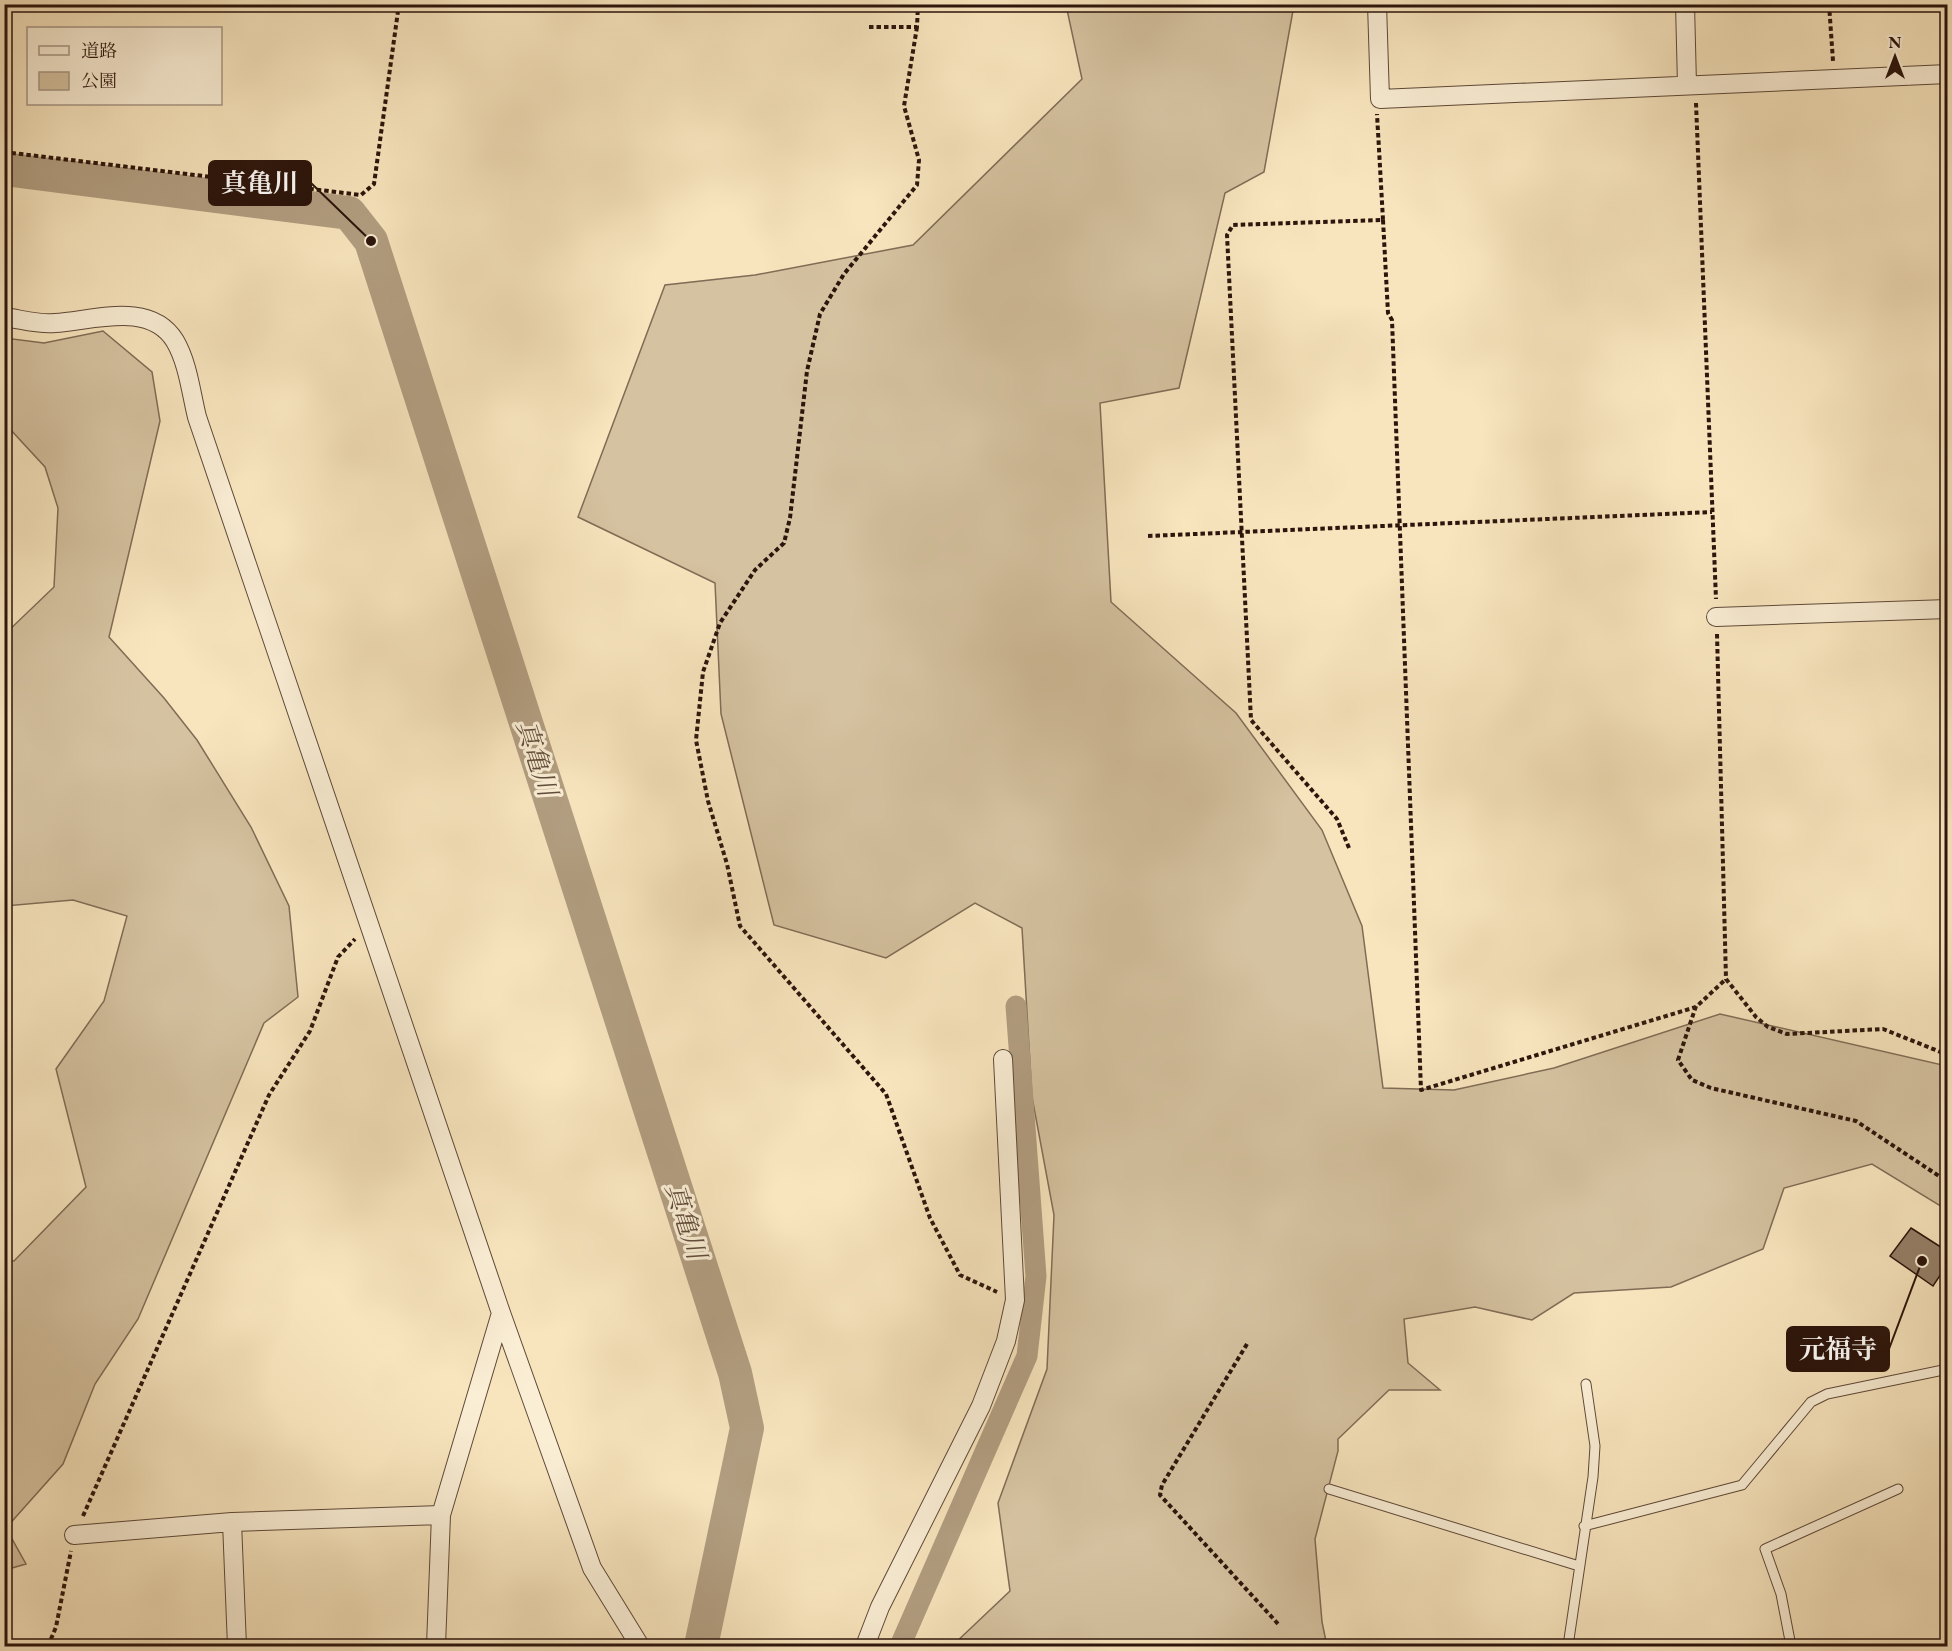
<svg xmlns="http://www.w3.org/2000/svg" width="1952" height="1651" font-family="'EB Garamond','Noto Serif JP',serif">
<rect width="100%" height="100%" fill="#f8e5be"/>
<filter id="stains"><feTurbulence type="fractalNoise" baseFrequency=".00333" numOctaves="4"/><feColorMatrix values="0 0 0 0 .2 0 0 0 0 .09 0 0 0 0 .02 0 0 0 .5 -.17"/></filter>
<radialGradient id="worn" r=".72"><stop offset=".6" stop-color="#630" stop-opacity="0"/><stop offset="1" stop-color="#630" stop-opacity=".3"/></radialGradient>
<path fill="#d5c2a0" stroke="#806c56" stroke-width="1.5" d="M1066 5H1294L1264 172 1225 193 1179 388 1100 403 1111 602 1236 713 1322 830 1362 926 1383 1088 1454 1090 1554 1068 1720 1014 1947 1066V1210L1872 1164 1784 1188 1763 1249 1671 1287 1574 1293 1532 1320 1475 1307 1404 1319 1408 1363 1440 1390H1389L1338 1439V1451L1315 1539 1322 1622 1327 1646H952L1010 1591 998 1503 1047 1369 1054 1215 1032 1097 1022 928 975 903 886 958 774 925 721 714 715 583 578 517 665 285 755 275 913 245 1082 79Z
M103 331 152 372 160 421 109 637 164 698 197 740 251 827 289 906 298 997 264 1023 138 1319 95 1384 63 1464 6 1528 26 1564 5 1570V1260L14 1261 86 1187 56 1069 104 1001 127 916 73 900 5 906V634L54 587 58 508 45 467 9 428H5V338L44 343Z"/>
<g fill="none" stroke-linecap="round" stroke-linejoin="round">
<path stroke="#b29e81" stroke-width="21" d="M900 1646 1027 1356 1036 1276 1016 1006"/>
<path stroke="#b29e81" stroke-width="34" d="M4 169 349 213 371 241 735 1373 747 1428 701 1646"/>
</g>
<path fill="#968169" stroke="#2b150c" stroke-width="1.5" d="M1911 1228 1947 1251V1265L1933 1286 1890 1256Z"/>
<g fill="none" stroke-linecap="round" stroke-linejoin="round">
<g stroke="#5e4938" stroke-width="11">
<path id="lane" d="M1329 1489 1579 1566
M1584 1526 1742 1485 1811 1402 1827 1394 1948 1369
M1568 1646 1593 1477 1595 1446 1586 1384
M1791 1646 1781 1594 1765 1549 1898 1489"/>
</g>
<g stroke="#5e4938" stroke-width="20">
<path id="street" d="M1377 4 1380 99 1948 74
M1685 4 1687 85
M4 317C20 319 39 325 55 323 92 321 150 300 175 341 188 363 191 393 197 417L501 1313 592 1568 640 1646
M1716 617 1948 609
M232 1522 237 1646
M74 1535 232 1522 441 1515
M436 1646 441 1515 501 1313
M865 1646 880 1607 981 1406 1006 1341 1015 1300 1003 1059"/>
</g>
<path stroke="#2b150c" stroke-width="4" stroke-dasharray="4.5 3" stroke-linecap="butt" d="M1829 4 1833 61
M869 27H917L918 4
M917 27 904 106 919 160 917 185 844 274 820 314 807 371 790 518 784 543 755 570 720 623 703 672 696 740 708 801 727 864 740 926 886 1094 930 1218 960 1275 997 1292
M1696 103 1716 599
M4 152 361 195 374 184 399 4
M1383 220 1388 313 1392 320 1421 1090 1696 1007 1726 979
M1148 536 1712 512
M1717 634 1726 979 1756 1017 1768 1027 1787 1034 1883 1029 1948 1055
M1349 848 1337 819 1251 720 1227 235 1233 225 1383 220 1377 114
M1696 1006 1678 1060 1692 1080 1711 1088 1856 1121 1948 1182
M1247 1344 1162 1485 1160 1495 1280 1626
M83 1516 269 1095 310 1031 338 957 355 939
M48 1646 56 1627 71 1551"/>
<use href="#lane" stroke="#faeed5" stroke-width="9"/>
<use href="#street" stroke="#faeed5" stroke-width="18"/>
</g>
<g text-anchor="middle" stroke-width="6" stroke-linejoin="round" paint-order="stroke">
<g font-size="26" font-style="italic" fill="#614c3b" stroke="#faeed5">
<text transform="translate(537 758) rotate(72)" y="9">真亀川</text>
<text transform="translate(686 1221) rotate(72)" y="9">真亀川</text>
</g>
</g>
<path fill="none" stroke="#2b150c" stroke-width="2" d="M371 241L311 183M1922 1261L1889 1349"/>
<g fill="#2b150c" stroke="#faeed5" stroke-width="2">
<circle cx="371" cy="241" r="6"/>
<circle cx="1922" cy="1261" r="6"/>
</g>
<g fill="#2b150c" stroke="#2b150c" stroke-width="2">
<rect x="209" y="161" width="102" height="44" rx="6"/>
<rect x="1787" y="1327" width="102" height="44" rx="6"/>
</g>
<g font-size="26" text-anchor="middle" font-weight="bold" fill="#fff">
<text x="260" y="192">真亀川</text>
<text x="1838" y="1358">元福寺</text>
</g>
<rect width="1952" height="1651" fill="none" stroke="#f8e5be" stroke-width="24"/>
<rect x="6" y="6" width="1940" height="1639" fill="none" stroke="#2b150c" stroke-width="3"/>
<rect x="12" y="12" width="1928" height="1627" fill="none" stroke="#2b150c" stroke-width="1.5"/>
<rect x="27" y="27" width="195" height="78" fill="#faeed5" stroke="#a79785" stroke-width="1.5"/>
<rect x="39" y="46" width="30" height="9" fill="#faeed5" stroke="#a79785" stroke-width="1.5"/>
<text x="81" y="57" font-size="18" fill="#2b150c">道路</text>
<rect x="39" y="72" width="30" height="18" fill="#d5c2a0" stroke="#a79785" stroke-width="1.5"/>
<text x="81" y="87" font-size="18" fill="#2b150c">公園</text>
<g transform="translate(1895 57)" stroke="#faeed5" stroke-width="4.5" paint-order="stroke">
<path d="M0-4.5L10 22L0 15L-10 22Z" fill="#2b150c"/>
<text y="-9" font-size="16" font-weight="bold" text-anchor="middle" fill="#2b150c">N</text>
</g>
<rect width="100%" height="100%" filter="url(#stains)"/>
<rect width="100%" height="100%" fill="url(#worn)"/>
</svg>
